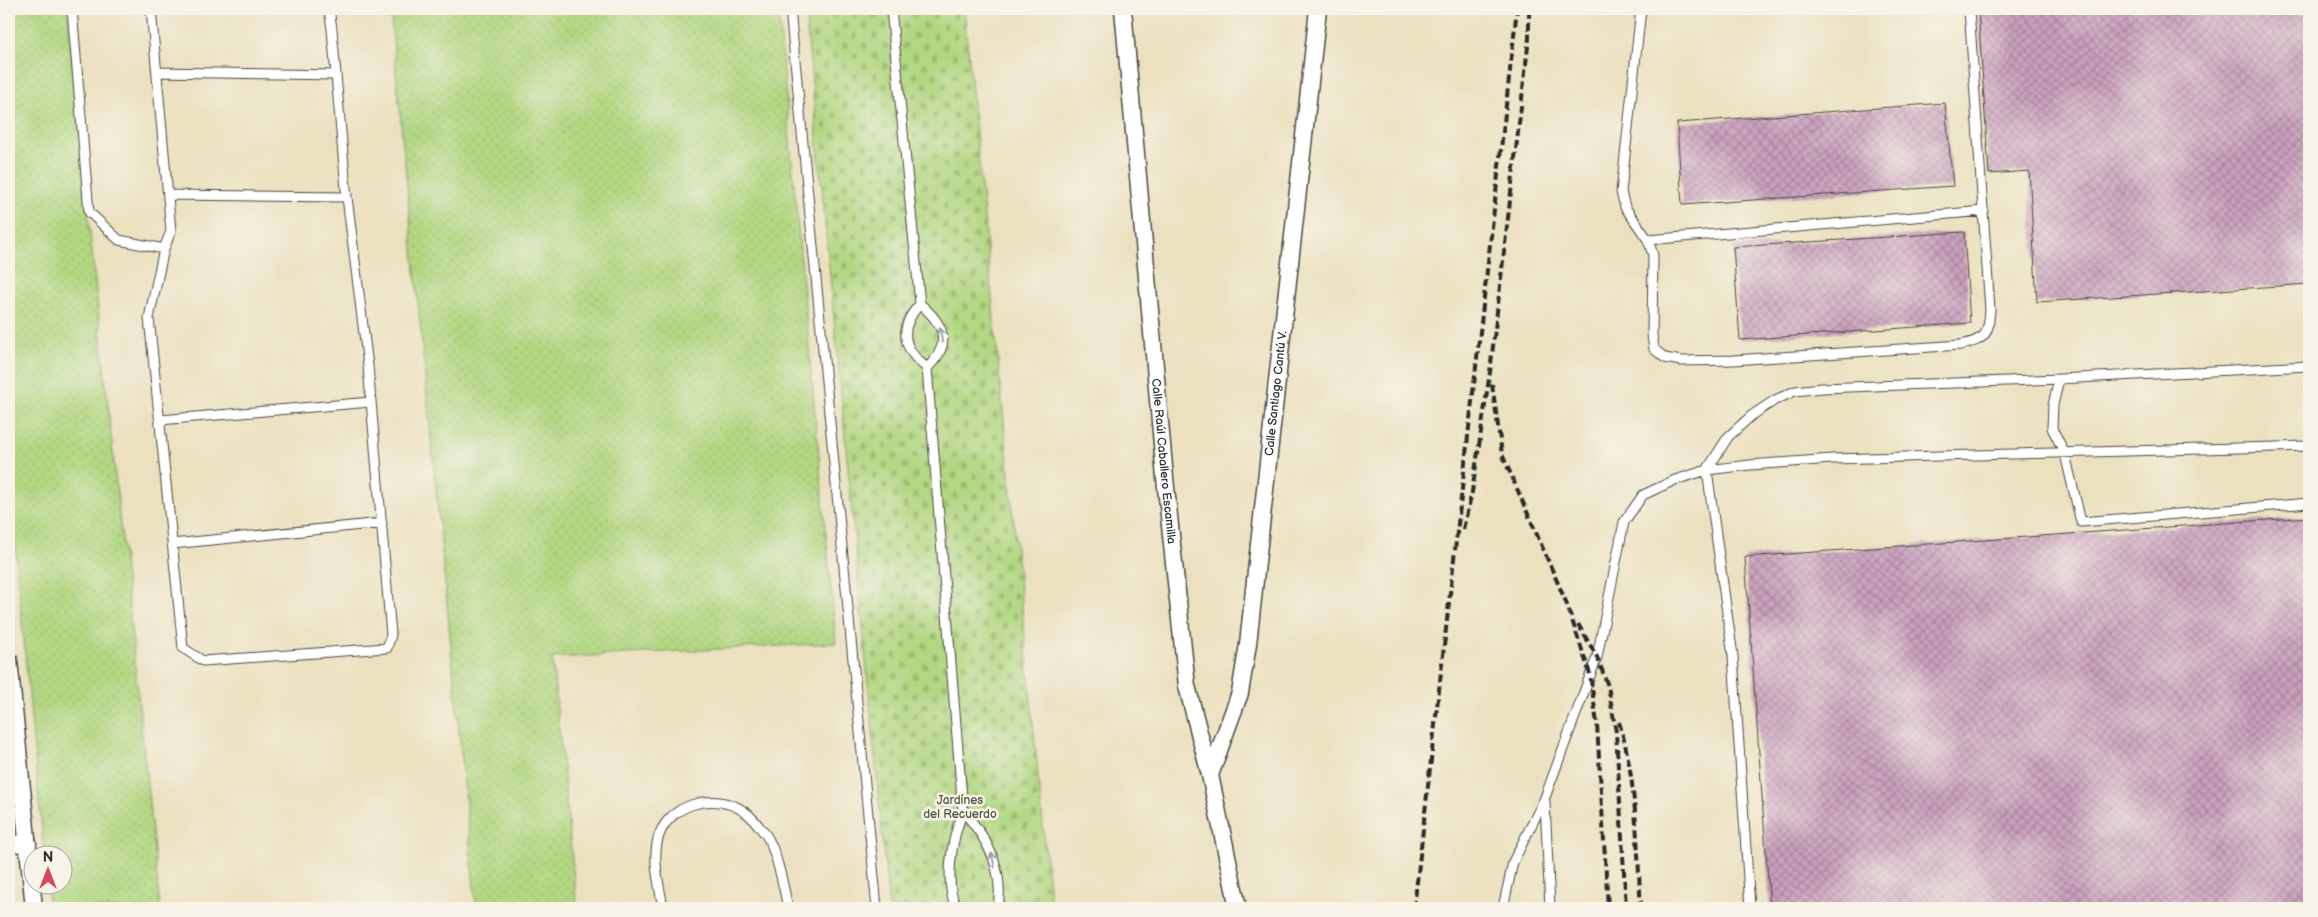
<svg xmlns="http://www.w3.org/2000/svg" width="2318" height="917" font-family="'Balsamiq Sans',sans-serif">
<defs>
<pattern id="grass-dots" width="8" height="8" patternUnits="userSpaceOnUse" patternTransform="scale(1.25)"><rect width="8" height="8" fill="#b1d781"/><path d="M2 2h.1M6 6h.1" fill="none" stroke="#98b970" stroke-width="1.8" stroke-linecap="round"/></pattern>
<pattern id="cemetery-stones" width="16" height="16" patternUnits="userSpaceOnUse" patternTransform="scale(1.25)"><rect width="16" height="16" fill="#b1d781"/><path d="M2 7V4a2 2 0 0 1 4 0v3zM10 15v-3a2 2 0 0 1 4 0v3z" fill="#98b970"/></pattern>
<pattern id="building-cross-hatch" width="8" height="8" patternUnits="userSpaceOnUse" patternTransform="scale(1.25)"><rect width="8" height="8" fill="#cba1be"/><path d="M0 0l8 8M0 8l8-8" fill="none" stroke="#a5839b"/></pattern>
</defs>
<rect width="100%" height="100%" fill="#f7f3e8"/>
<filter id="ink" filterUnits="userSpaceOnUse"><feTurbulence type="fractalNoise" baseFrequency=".02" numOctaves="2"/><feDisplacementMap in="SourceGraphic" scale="10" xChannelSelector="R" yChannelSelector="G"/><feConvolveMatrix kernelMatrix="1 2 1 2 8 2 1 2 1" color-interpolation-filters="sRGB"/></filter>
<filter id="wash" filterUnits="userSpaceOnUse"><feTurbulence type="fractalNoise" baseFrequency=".0096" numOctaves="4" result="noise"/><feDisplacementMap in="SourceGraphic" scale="20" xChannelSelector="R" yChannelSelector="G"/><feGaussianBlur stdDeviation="1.12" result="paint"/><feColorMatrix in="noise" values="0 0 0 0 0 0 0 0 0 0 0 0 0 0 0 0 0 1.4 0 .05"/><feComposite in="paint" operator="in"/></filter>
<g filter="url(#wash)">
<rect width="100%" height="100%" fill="#ebe1bf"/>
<path fill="url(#grass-dots)" stroke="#6e8156" d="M9 9H67L160 908H49L47 885 62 884V854H44L9 485Z
M390 9H778L836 643 552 658 577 908H476Z"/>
<path fill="url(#cemetery-stones)" stroke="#6e8156" d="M805 9H964L1051 908H889Z"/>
<g id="blocks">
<path fill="url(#building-cross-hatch)" d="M1978 9H2309V284L2037 302 2029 171 1989 174Z
M1945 103 1953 186 1682 205 1677 123Z
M1964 232 1970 323 1740 340 1733 247Z
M2309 517V908H1770L1745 557Z"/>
</g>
</g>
<g filter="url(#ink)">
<use href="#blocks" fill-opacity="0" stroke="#484641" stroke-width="1"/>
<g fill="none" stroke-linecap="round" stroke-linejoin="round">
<g stroke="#484641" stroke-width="11">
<path id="service" d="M72 9 89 212 119 240 164 249
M151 9 171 231 164 249 149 318 183 648 203 661 387 648 391 635 368 366 346 189 332 29 329 9
M790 9 877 908
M891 9 920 304C944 324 953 344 927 368
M1641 9 1621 192 1625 207 1648 240 1653 255 1652 335 1654 349 1665 358 1681 361 1733 360 1961 345C1987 339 1988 335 1990 310L1969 9
M157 72 336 75
M168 195 347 197
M1648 240 1984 211
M920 304C898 328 902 349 927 368L963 811C952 838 944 880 956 908
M2059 379 2053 405 2052 428 2065 454 2081 522 2309 503
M160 420 371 402
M172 544 382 523
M1545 802 1550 908
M963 811C988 839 1004 869 998 908
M663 908C660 888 653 864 657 843 664 804 715 790 745 812 753 817 760 828 766 835 777 851 784 889 788 908
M1503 908 1513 862 1544 800 1597 657 1624 522 1643 495 1675 480 1707 470 1750 465 1832 459 2309 446
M1750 908 1733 656 1707 470 1728 437 1751 416 1775 400 1795 391 1822 388 2059 379 2309 366"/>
</g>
<g stroke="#484641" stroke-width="19">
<g id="minor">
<path id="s1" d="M1123 9 1165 478 1187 686 1210 775 1238 908"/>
<path d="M9 660 34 908"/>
<path id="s2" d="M1210 775 1240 693 1248 644 1318 9"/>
<path d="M9 844 28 843"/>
</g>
</g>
<use href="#service" stroke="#fff" stroke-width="9"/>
<use href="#minor" stroke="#fff" stroke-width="16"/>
<path stroke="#2b2b2b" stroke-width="4" stroke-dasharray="8 4" stroke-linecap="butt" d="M1492 384 1502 454 1566 602 1590 674 1597 724 1608 908
M1463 529 1472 492 1490 372 1529 38V9
M1578 624 1597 657 1608 686 1616 732 1626 908
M1619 722C1637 779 1637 849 1641 908
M1414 908 1517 9"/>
</g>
<defs><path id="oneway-shaft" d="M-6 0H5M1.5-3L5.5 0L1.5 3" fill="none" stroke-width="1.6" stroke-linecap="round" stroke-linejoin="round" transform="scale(1.25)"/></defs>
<g stroke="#a0a0a0">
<use href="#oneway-shaft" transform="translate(941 335) rotate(-99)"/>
<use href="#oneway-shaft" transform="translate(993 860) rotate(-103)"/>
</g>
</g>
<g text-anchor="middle" stroke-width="5" stroke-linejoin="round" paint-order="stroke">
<g font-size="12" fill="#2b2b2b" stroke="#f7f3e8">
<text dy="4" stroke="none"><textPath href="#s2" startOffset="389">Calle Santiago Cantú V.</textPath></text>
<text dy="4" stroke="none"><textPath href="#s1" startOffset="454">Calle Raúl Caballero Escamilla</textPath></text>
</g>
<g font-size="12" fill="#4c5640" stroke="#f7f3e8">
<text x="960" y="804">Jardínes<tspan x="960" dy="14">del Recuerdo</tspan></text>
</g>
</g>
<rect width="2318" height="917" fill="none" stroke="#f7f3e8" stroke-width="30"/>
<g transform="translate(48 870)"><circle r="24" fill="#f7f3e8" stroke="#a5a39c"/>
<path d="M0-4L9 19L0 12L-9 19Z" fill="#d1495b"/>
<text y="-8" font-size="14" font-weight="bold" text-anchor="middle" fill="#2b2b2b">N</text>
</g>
</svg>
